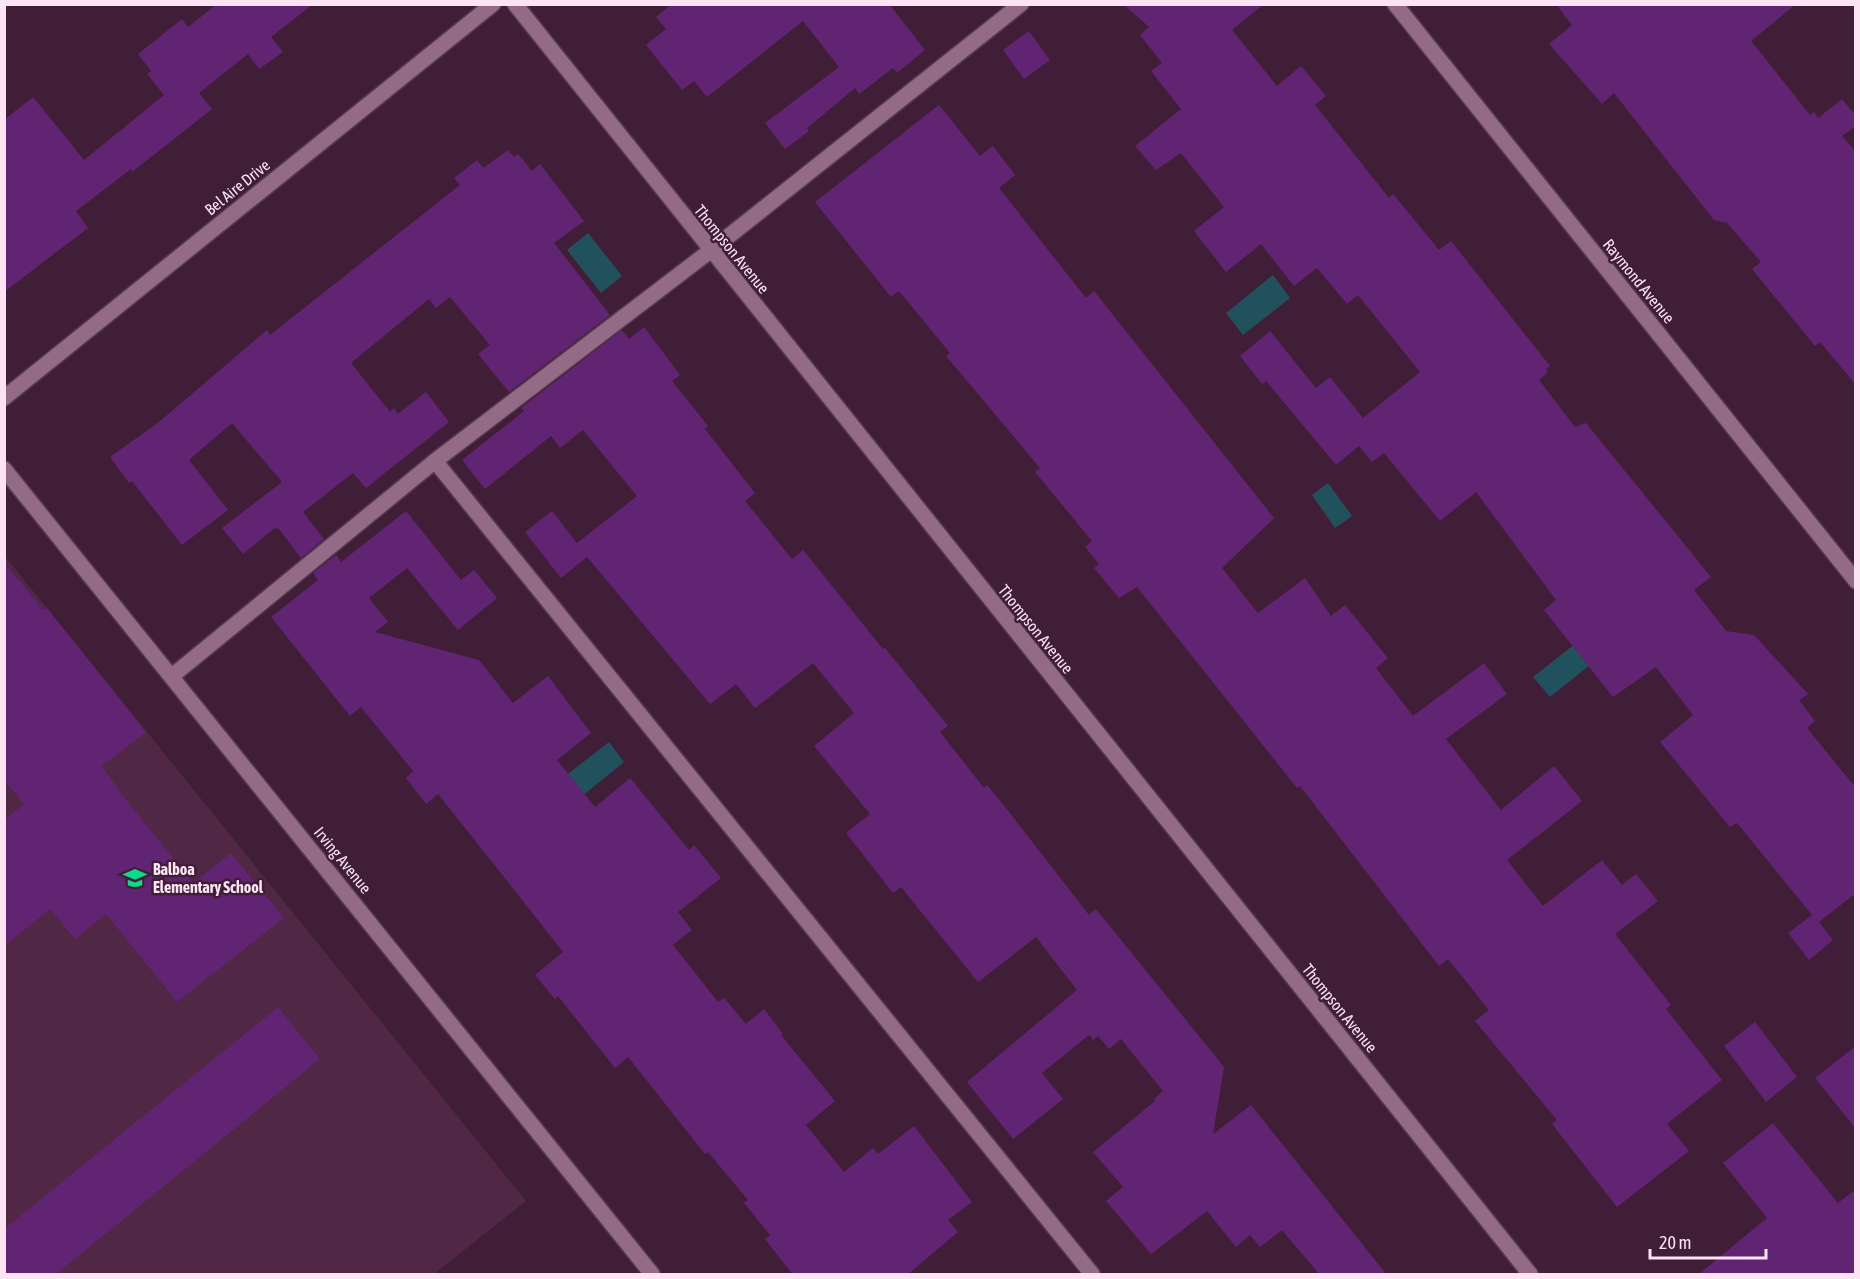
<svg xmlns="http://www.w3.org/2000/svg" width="1860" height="1279" font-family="'Asap Condensed',sans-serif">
<rect width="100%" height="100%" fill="#411e38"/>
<path fill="#502745" d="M4 555 526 1201 434 1274H5Z"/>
<path fill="#22515e" d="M588 233 622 276 601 293 567 250Z
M1273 275 1290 298 1243 335 1226 313Z
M1328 483 1352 516 1335 528 1312 495Z
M1580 640 1596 660 1550 697 1533 677Z
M609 742 624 762 576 801 560 780Z"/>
<path fill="#612472" d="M217 4H313L271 37 283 52 259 69 248 54 199 93 212 109 132 172 131 169 76 211 88 228 4 292V120L33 97 84 160 164 95 147 74 151 71 138 54 182 19 188 27Z
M672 4H889L925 50 897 73 893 68 859 94 855 88 807 128 809 131 785 149 765 123 839 67 803 21 707 97 694 81 682 90 646 45 666 29 656 17Z
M1123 4H1264L1232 30 1277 86 1301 66 1326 96 1315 105 1389 198 1393 194 1439 250 1451 241 1550 366 1546 369 1548 372 1539 380 1575 427 1586 423 1711 577 1694 590 1726 631 1754 635 1808 694 1799 700 1815 721 1807 728 1856 788V893L1819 922 1833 940 1809 960 1788 933 1812 915 1737 823 1730 827 1660 742 1693 715 1656 667 1613 697 1544 610 1556 600 1476 492 1440 521 1384 453 1372 462 1359 446 1336 465 1266 381 1262 384 1240 356 1270 331 1316 388 1330 377 1363 418 1420 372 1358 295 1347 304 1317 268 1294 286 1261 244 1226 272 1194 231 1224 207 1181 153 1156 170 1135 146 1181 109 1151 71 1162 63 1140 35 1149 27Z
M1556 4H1796L1751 41 1810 115 1814 112 1818 118 1842 99 1856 116V126L1842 136 1856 152V385L1820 342 1815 346 1752 269 1761 262 1727 223 1714 220 1614 93 1602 104 1549 44 1572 25Z
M1029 31 1050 60 1024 79 1003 50Z
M939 105 980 156 993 146 1015 175 999 188 1086 298 1094 291 1274 518 1222 568 1258 613 1305 578 1331 616 1345 605 1388 658 1376 668 1413 716 1484 663 1507 694 1446 739 1501 810 1554 766 1582 801 1507 860 1543 906 1602 860 1622 885 1636 874 1658 901 1615 934 1671 1005 1666 1009 1722 1080 1667 1124 1689 1151 1617 1207 1552 1124 1557 1120 1475 1021 1489 1010 1448 959 1439 966 1300 786 1297 788 1137 587 1119 598 1094 568 1099 564 1085 547 1092 541 1035 472 1040 468 946 356 950 353 899 291 891 297 815 202Z
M508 150 514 157 518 154 532 171 540 164 584 221 554 243 610 315 509 392 478 354 490 345 450 297 436 308 429 299 351 363 390 412 394 408 398 414 426 392 449 422 366 488 353 473 303 512 324 539 301 558 279 529 275 528 243 554 222 528 282 482 232 423 189 460 228 510 182 545 132 481 129 483 110 457 159 422 267 330 270 335 460 185 454 178 477 160 483 168Z
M644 327 680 375 672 381 708 426 705 429 755 493 745 501 792 559 803 550 883 649 885 648 948 726 940 732 984 788 987 785 1006 808 1089 915 1096 909 1224 1067 1213 1134 1251 1105 1387 1275H1320L1282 1230 1260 1247 1250 1235 1236 1247 1207 1211 1151 1254 1106 1201 1123 1187 1093 1152 1155 1101 1154 1099 1163 1091 1121 1039 1109 1049 1098 1036 1093 1040 1089 1035 1042 1073 1063 1099 1013 1139 967 1082 1077 990 1036 937 978 982 901 887 893 893 846 833 870 814 814 746 854 713 813 663 755 708 736 684 710 704 587 557 561 578 525 532 552 511 577 543 637 496 583 430 560 448 551 436 485 489 462 460 524 411 521 408 622 330 629 339Z
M406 511 461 580 474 570 497 598 458 630 407 568 369 598 388 622 375 632 479 660 513 703 548 676 591 733 557 760 595 807 630 778 689 850 694 845 721 878 678 912 692 930 673 945 718 1002 724 998 746 1024 764 1009 783 1034 781 1035 835 1101 806 1125 844 1172 873 1148 878 1154 914 1126 972 1202 948 1220 958 1232 907 1275H793L765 1239 770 1235 744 1203 748 1200 708 1152 705 1154 628 1057 615 1068 558 996 555 999 535 975 563 952 508 882 438 794 426 804 406 778 413 771 361 707 350 716 271 617 318 580 313 573 336 555 341 562Z
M4 563 44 610 47 608 146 732 102 766 124 797 193 883 231 853 284 918 177 1002 106 914 75 939 50 909 4 946V820L24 804 4 780Z
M278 1007 320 1059 55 1275H4V1229Z
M1755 1022 1797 1077 1766 1102 1724 1046Z
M1856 1046V1129L1815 1078Z
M1773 1123 1838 1203 1856 1189V1275H1698L1767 1218 1723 1163Z"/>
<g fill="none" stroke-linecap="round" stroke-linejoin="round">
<g stroke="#593b52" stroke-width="18">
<path id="service" d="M435 461 1092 1274
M172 676 435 461 710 251 1021 4"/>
</g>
<g stroke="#593b52" stroke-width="18">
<path id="minor" d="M515 4 1530 1274
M1395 4 1856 581
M4 398 493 4
M4 469 652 1274"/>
</g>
<use href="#service" stroke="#946b87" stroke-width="15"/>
<use href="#minor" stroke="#946b87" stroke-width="15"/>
</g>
<defs>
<g id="school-bare" transform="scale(1.8)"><path d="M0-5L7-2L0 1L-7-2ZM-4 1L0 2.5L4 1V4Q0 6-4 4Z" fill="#0fd98a" stroke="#411e38" stroke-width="2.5" paint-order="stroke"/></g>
</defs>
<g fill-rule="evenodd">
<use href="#school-bare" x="135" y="878"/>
</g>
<g text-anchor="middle" stroke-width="5" stroke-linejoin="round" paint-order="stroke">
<g font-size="16" fill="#fce4f4" stroke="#411e38">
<text transform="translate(237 187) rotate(-39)" y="6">Bel Aire Drive</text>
<text transform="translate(732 249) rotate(51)" y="6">Thompson Avenue</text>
<text transform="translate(1639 281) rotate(51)" y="6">Raymond Avenue</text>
<text transform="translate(1036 629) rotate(51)" y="6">Thompson Avenue</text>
<text transform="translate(343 860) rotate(51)" y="6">Irving Avenue</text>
<text transform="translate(1340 1008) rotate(51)" y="6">Thompson Avenue</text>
</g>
<g font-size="16" font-weight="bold" fill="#fce4f4" stroke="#411e38" text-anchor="start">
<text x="153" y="875">Balboa<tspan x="153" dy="18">Elementary School</tspan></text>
</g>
</g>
<rect width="1860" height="1279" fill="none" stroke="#fce4f4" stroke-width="12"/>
<path d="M1650 1249v9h116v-9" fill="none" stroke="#fce4f4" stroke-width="3"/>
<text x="1659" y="1249" font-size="18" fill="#fce4f4" stroke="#411e38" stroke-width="4.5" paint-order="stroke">20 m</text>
</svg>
